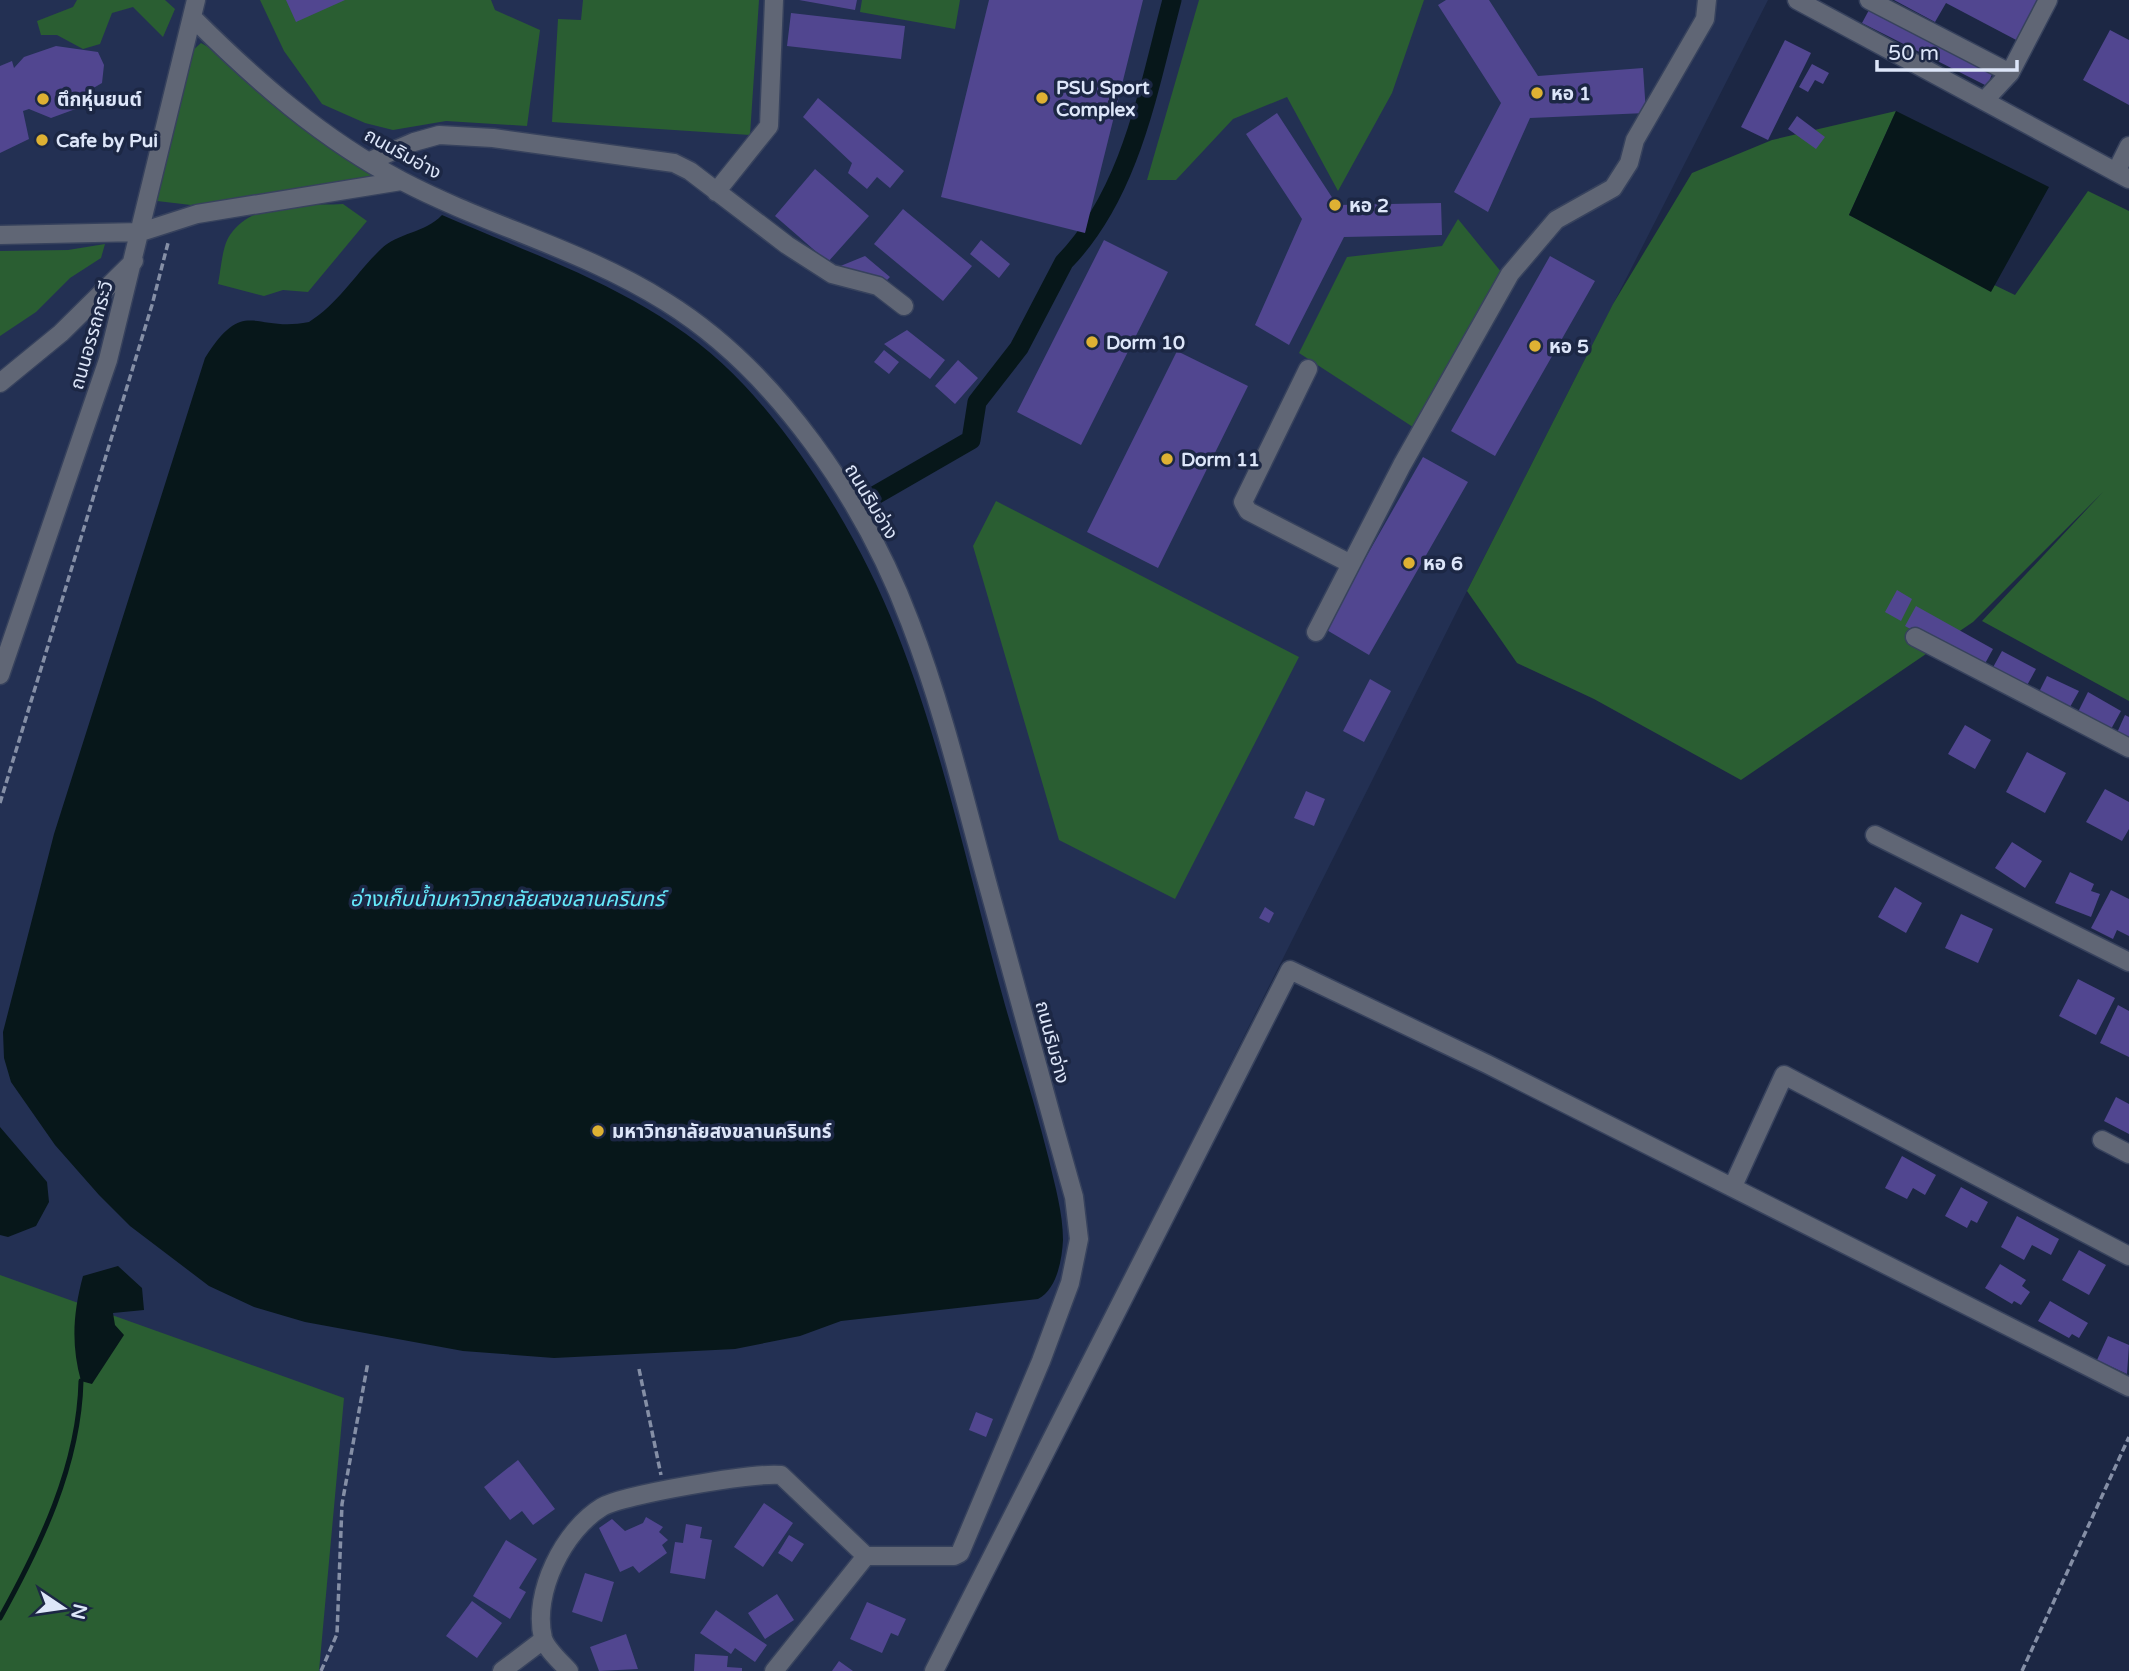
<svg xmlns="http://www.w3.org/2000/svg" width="2129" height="1671" font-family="'Varela Round','Noto Sans Thai',sans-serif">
<rect width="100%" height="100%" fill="#1c2744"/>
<path fill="#233053" d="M0 0H1768L1467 591 926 1671H0Z"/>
<path fill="#2a5e32" d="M77 0H165L175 9 163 37 133 7 112 13 100 44 83 49 57 35H41L37 21 73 7Z
M260 0H491L495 10 540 30 527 126 446 121 393 130 365 123 322 104 284 51Z
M583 0H759L750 135 552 122 558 19 581 20Z
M862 0H960L955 29 860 12Z
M1199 0H1424L1392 93 1338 191 1287 97 1233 119 1176 180H1147Z
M201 43 212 49 320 138 377 179 191 205 157 201 192 51Z
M1896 111 1849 215 2015 295 2088 191 2129 211V701L1982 621 2103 492 1973 622 1741 780 1594 699 1517 663 1467 591 1613 304 1692 173 1772 140Z
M343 204 367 221 308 292 283 290 264 296 218 284C221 270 222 246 230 235 253 200 307 206 343 204Z
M1458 219 1502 273 1416 429 1299 353 1347 257 1442 246Z
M105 244 101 258 70 278 36 312 0 336V251L68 250Z
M996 501 1299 657 1175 899 1059 840 973 546Z
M0 1275 344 1398 319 1671H0Z"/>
<path fill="#07171a" d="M1896 111 2049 187 1991 292 1849 215Z
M442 215C548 261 664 298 744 385 806 451 863 546 896 630 944 751 970 880 1005 1005 1020 1057 1036 1108 1049 1160 1055 1186 1063 1213 1063 1240 1062 1260 1057 1289 1038 1299L841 1321 800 1336 735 1349 554 1358 463 1351 305 1322 254 1307 209 1286 130 1226 99 1195 55 1145 11 1082 4 1058 3 1032 54 834 205 358C245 295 253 333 309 322 339 303 356 273 381 249 397 233 425 233 442 215Z
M0 1127 47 1182 49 1202 36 1226 8 1237 0 1235Z
M118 1266 142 1288 144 1310 113 1313 115 1325 124 1335 92 1384 81 1381C71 1345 73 1313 83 1276Z"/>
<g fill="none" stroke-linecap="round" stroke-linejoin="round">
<path stroke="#07171a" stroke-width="5" d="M0 1618C40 1546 79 1466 81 1381"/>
<path stroke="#07171a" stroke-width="19" d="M867 500 971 440 977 402 1019 348 1064 262C1131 193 1148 90 1172 0"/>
</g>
<path fill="#514690" d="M286 0H345L296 22Z
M799 0H857L855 10Z
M989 0H1143L1085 233 941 197Z
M1446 0H1489L1538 76 1643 68 1646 113 1530 118 1488 212 1454 192 1501 103 1438 5Z
M1894 0H2042L2020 42 1946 3 1935 22Z
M1869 10 1993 72 1987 86 1862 23Z
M791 13 905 26 901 59 787 46Z
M2110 30 2129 40V105L2083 80Z
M1785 40 1811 53 1768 140 1741 127Z
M56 46 98 52 104 65 102 83 90 90 81 107 51 118 29 109 23 111 29 139 0 153V66L12 61 14 68 24 57Z
M1812 64 1829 73 1823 84 1815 80 1808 92 1799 87Z
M818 98 904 171 890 188 877 177 867 189 848 173 852 163 803 117Z
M1277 113 1337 205 1441 203 1442 235 1344 237 1289 345 1255 325 1302 219 1246 134Z
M1797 116 1825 137 1816 149 1788 129Z
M815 169 869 216 828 262 775 216Z
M903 209 972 266 943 301 874 244Z
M981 240 1010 264 999 278 970 254Z
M1104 240 1168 272 1081 445 1017 412Z
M865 256 890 277 883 284 838 267Z
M1550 256 1595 281 1495 456 1451 431Z
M907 330 945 360 930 379 884 344Z
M884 350 899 362 889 374 874 362Z
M1177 351 1248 386 1158 568 1087 532Z
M958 360 978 378 955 404 935 386Z
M1423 457 1468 482 1369 655 1325 629Z
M1897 590 1912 599 1901 621 1885 612Z
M1916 606 1993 649 1982 669 1905 626Z
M2002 651 2036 669 2025 689 1991 671Z
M2047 676 2079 691 2070 707 2039 692Z
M1370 679 1391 691 1364 742 1343 731Z
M2088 692 2121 711 2110 731 2078 712Z
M2125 715 2129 717V741L2116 735Z
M1965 725 1991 740 1975 769 1948 754Z
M2027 752 2066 773 2045 813 2006 792Z
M2105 789 2129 802V829L2122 841 2086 822Z
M1306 791 1325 799 1314 826 1294 818Z
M2012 842 2042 861 2025 888 1995 868Z
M2070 872 2094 884 2091 891 2100 894 2091 917 2055 903Z
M1895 887 1922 903 1906 933 1878 917Z
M2111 890 2129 899V936L2117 930 2113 939 2091 928Z
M1265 907 1274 913 1269 923 1259 918Z
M1961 914 1993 929 1978 963 1945 948Z
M2078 979 2115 998 2096 1035 2059 1016Z
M2118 1005 2129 1011V1057L2100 1043Z
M2116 1097 2129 1104V1134L2104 1121Z
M1902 1156 1936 1175 1925 1195 1913 1188 1907 1199 1885 1188Z
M1961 1187 1988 1202 1977 1223 1971 1220 1967 1228 1945 1216Z
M2017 1216 2059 1239 2051 1255 2032 1245 2024 1260 2001 1247Z
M2079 1250 2106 1265 2089 1295 2062 1280Z
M2000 1264 2026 1280 2022 1286 2030 1292 2021 1305 2014 1301 2012 1304 1985 1288Z
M2050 1301 2088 1323 2079 1338 2072 1334 2069 1338 2038 1321Z
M2108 1336 2129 1345 2127 1374 2097 1360Z
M976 1412 993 1419 986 1437 969 1430Z
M518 1460 555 1509 533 1525 522 1511 510 1520 484 1487Z
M764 1503 793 1523 763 1567 734 1547Z
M646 1517 663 1527 659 1532 668 1540 662 1545 667 1553 639 1573 633 1566 620 1572 599 1528 612 1519 625 1531 643 1523Z
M686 1524 702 1527 700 1538 712 1540 705 1579 670 1573 675 1542 683 1543Z
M789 1535 804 1544 792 1562 778 1553Z
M506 1540 537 1559 519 1588 526 1592 510 1619 473 1596Z
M585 1573 614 1582 602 1622 572 1612Z
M777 1594 794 1620 765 1639 748 1613Z
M472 1601 502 1623 477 1658 446 1636Z
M867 1602 906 1619 898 1636 891 1633 882 1653 850 1639Z
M716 1610 767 1645 755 1662 735 1648 731 1654 700 1633Z
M626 1634 638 1669 599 1671 590 1647Z
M695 1654 728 1656 727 1667 742 1668V1671H694Z
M839 1661 853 1671H832Z"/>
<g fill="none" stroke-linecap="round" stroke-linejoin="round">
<g stroke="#37425d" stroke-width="21">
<path id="minor" d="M1797 0 2129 179
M1869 0 2010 73
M192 17C255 80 322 139 402 181 488 226 584 250 666 302 777 371 865 502 910 622 942 705 963 793 986 878 1015 985 1044 1091 1074 1197L1079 1239 1070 1283 1041 1361 960 1553 954 1556H866L781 1475C755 1472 622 1495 602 1507 564 1530 532 1593 543 1638 546 1649 561 1662 569 1671
M1984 101 2010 73 2048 0
M370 161 414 142 439 135 493 138 674 163 690 171 787 245 832 274 878 286 904 306
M2116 172 2129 146
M716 192 769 126 774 0
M0 235 141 232 197 214 401 181
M1308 369 1243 502 1248 511 1351 564
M0 383 61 333 134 261
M1316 632 1402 465 1510 274 1556 220 1613 188 1629 163 1635 140 1705 19 1707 0
M1915 637 2129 748
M0 675 108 360 196 0
M1875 835 2129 962
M2102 1140 2129 1154
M1733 1186 1784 1075 2129 1256
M502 1671 543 1640
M774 1671 866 1556
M934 1671 1290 970 1487 1064 2129 1387"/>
</g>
<path stroke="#858fa6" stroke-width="3.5" stroke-dasharray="7 3.5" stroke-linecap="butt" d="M0 803 152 305 168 243
M639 1369 661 1475
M321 1671 337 1634 342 1504 368 1362
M2022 1671 2129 1437"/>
<use href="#minor" stroke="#606675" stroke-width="18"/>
</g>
<g fill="#deb133" stroke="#1c2744" stroke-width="2.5">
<circle cx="1537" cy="93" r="7"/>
<circle cx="1042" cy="98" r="7"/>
<circle cx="43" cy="99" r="7"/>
<circle cx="42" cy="140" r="7"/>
<circle cx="1335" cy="205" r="7"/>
<circle cx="1092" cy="342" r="7"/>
<circle cx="1535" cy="346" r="7"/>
<circle cx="1167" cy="459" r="7"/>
<circle cx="1409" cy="563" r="7"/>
<circle cx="598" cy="1131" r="7"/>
</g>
<g text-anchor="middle" stroke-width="7" stroke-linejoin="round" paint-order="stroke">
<g font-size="19" font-weight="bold" fill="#dde6f9" stroke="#1c2744" text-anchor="start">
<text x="1056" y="94">PSU Sport<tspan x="1056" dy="22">Complex</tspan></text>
<text x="1551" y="100">หอ 1</text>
<text x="57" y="106">ตึกหุ่นยนต์</text>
<text x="56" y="147">Cafe by Pui</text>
<text x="1349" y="212">หอ 2</text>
<text x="1106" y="349">Dorm 10</text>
<text x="1549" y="353">หอ 5</text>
<text x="1181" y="466">Dorm 11</text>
<text x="1423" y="570">หอ 6</text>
<text x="612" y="1138">มหาวิทยาลัยสงขลานครินทร์</text>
</g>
<g font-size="19" fill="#dde6f9" stroke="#1c2744">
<text transform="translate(403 153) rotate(29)" y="7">ถนนริมอ่าง</text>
<text transform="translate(91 335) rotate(-74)" y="7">ถนนอรรถกระวี</text>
<text transform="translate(872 501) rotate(59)" y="7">ถนนริมอ่าง</text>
<text transform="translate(1053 1042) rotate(75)" y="7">ถนนริมอ่าง</text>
</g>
<g font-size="21" font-style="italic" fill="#65eafc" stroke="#1c2744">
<text x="507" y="906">อ่างเก็บน้ำมหาวิทยาลัยสงขลานครินทร์</text>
</g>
</g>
<g transform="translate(63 1608) rotate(103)" stroke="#1c2744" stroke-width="5" paint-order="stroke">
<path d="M0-5L12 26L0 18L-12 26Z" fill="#dde6f9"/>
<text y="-10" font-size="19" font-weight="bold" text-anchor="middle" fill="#dde6f9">N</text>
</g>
<path d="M1877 60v10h140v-10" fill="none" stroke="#dde6f9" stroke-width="3.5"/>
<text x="1888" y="60" font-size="21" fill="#dde6f9" stroke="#1c2744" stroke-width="5" paint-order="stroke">50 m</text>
</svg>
